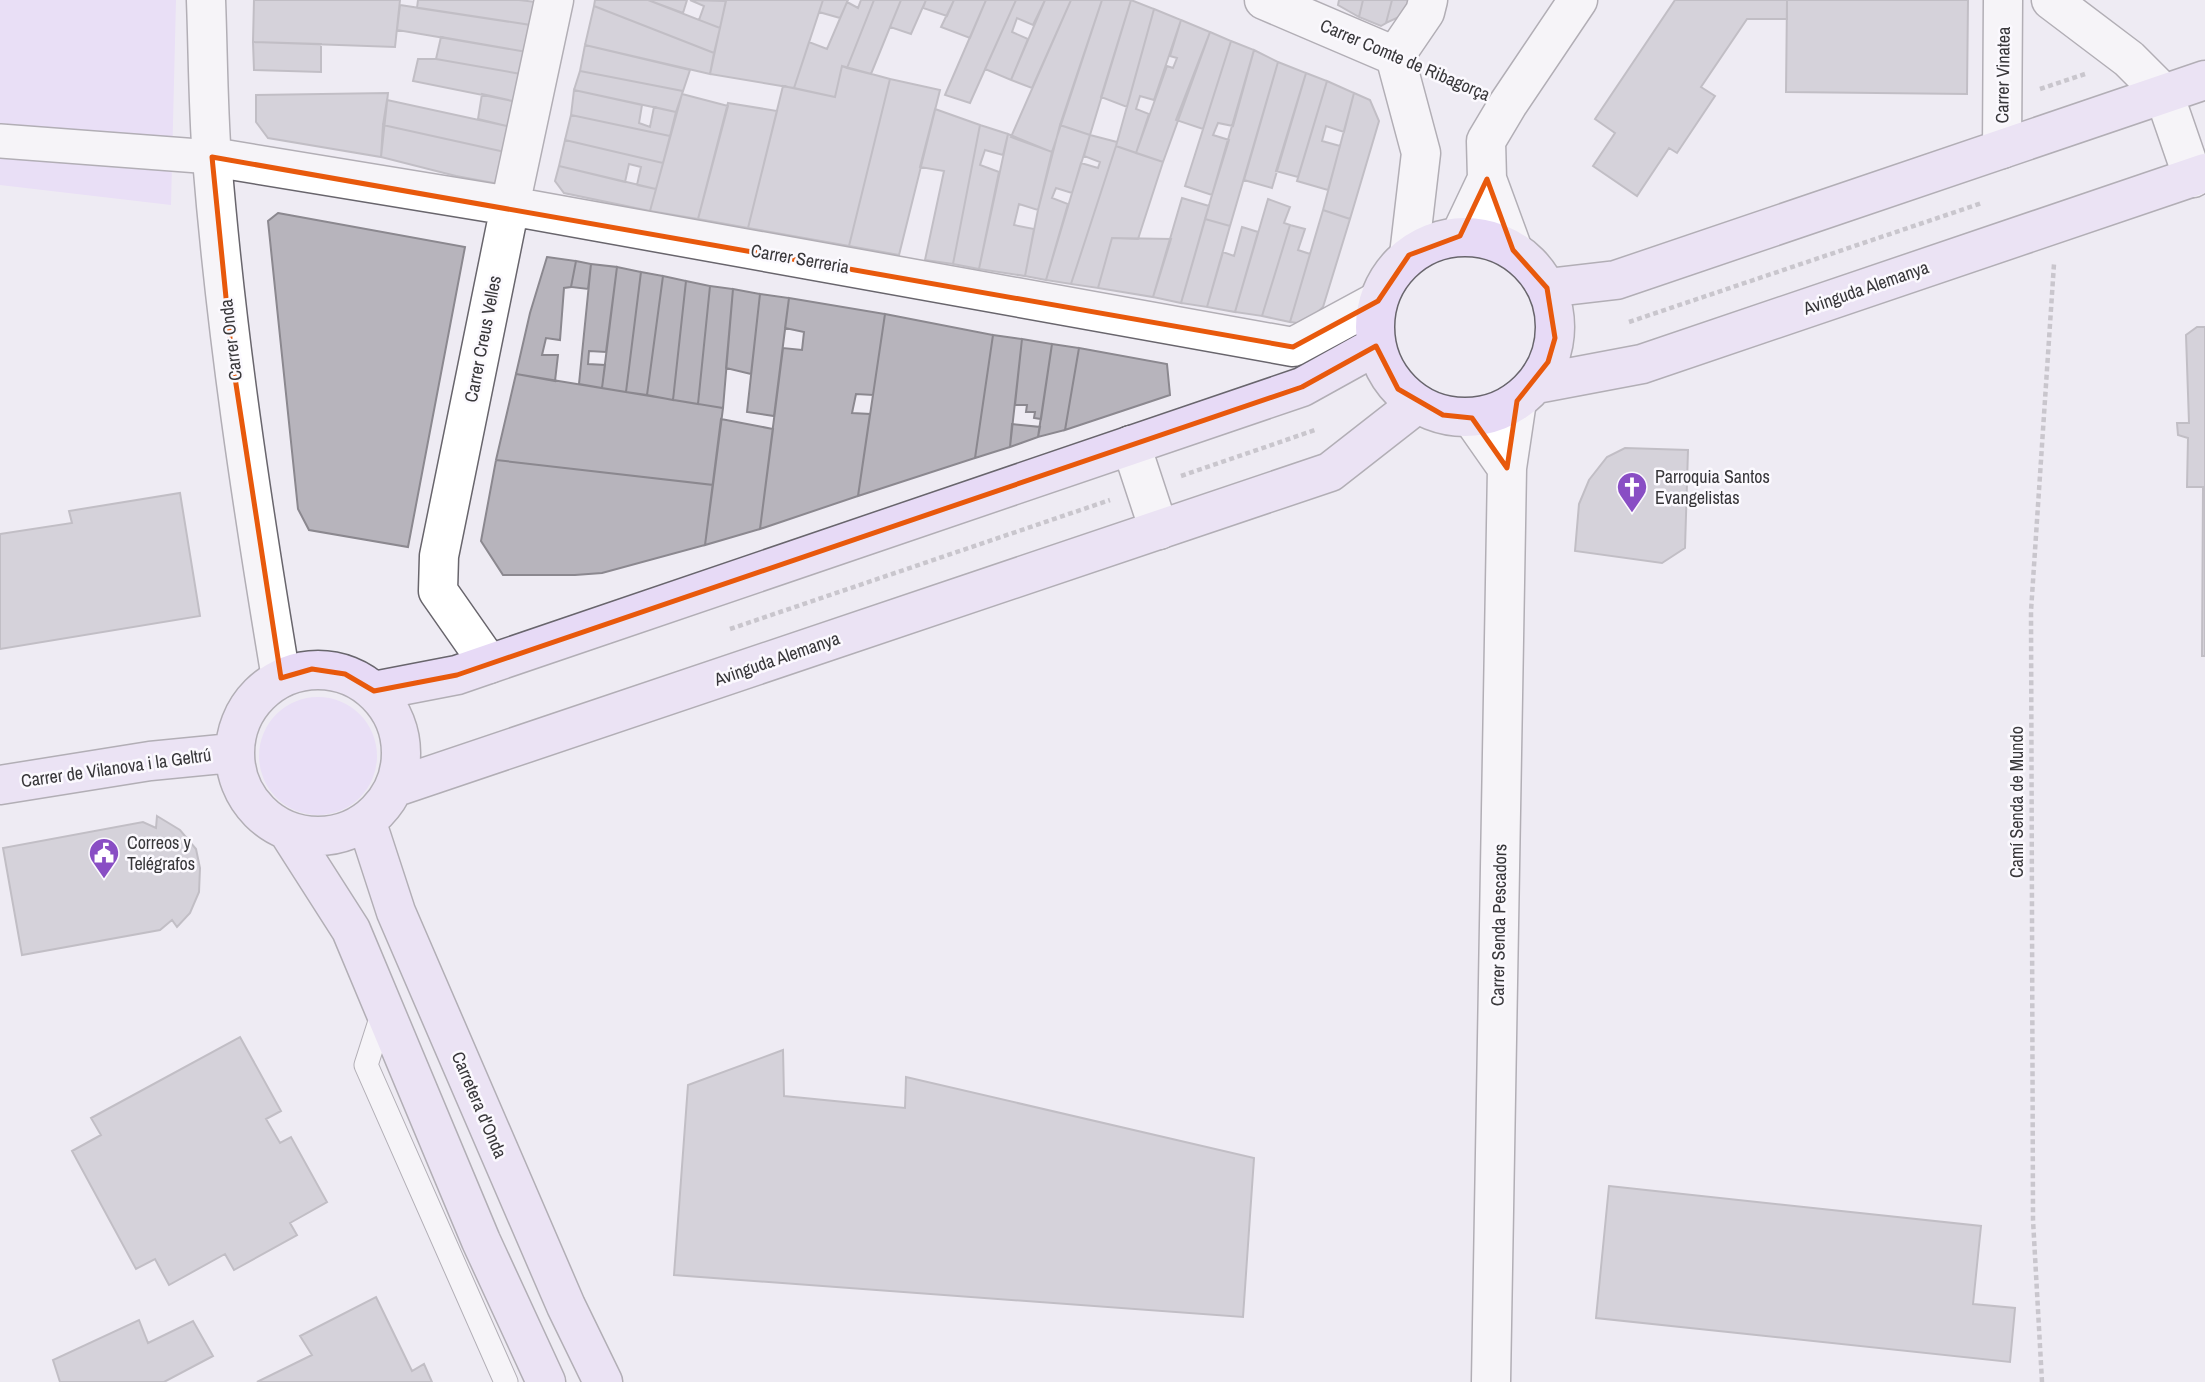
<svg xmlns="http://www.w3.org/2000/svg" width="2205" height="1382" font-family="'Archivo Narrow',sans-serif">
<rect width="100%" height="100%" fill="#eeebf3"/>
<path fill="#e2d0fb" d="M0 0H176L171 205 0 185Z
M259 756a59 59 0 1 1 118 0a59 59 0 1 1-118 0Z"/>
<path fill="#b7b4bc" stroke="#8b888f" stroke-width="2" d="M254 0H400L395 47 253 42Z
M418 0H519L536 2 531 25 417 8Z
M595 0H648L720 28 714 53 594 6Z
M648 0H687L683 13Z
M690 0 726 1 720 28 699 20 704 6Z
M823 0 794 88 710 74 726 0Z
M823 0H848L840 18 819 12Z
M861 0H874L847 68 842 66 835 97 794 88 809 42 827 49 847 2 858 8Z
M874 0H901L871 74 847 68Z
M901 0H926L911 34 890 27Z
M926 0H954L947 16 923 8Z
M954 0H986L970 38 941 27Z
M986 0H1016L970 103 945 95Z
M1016 0H1045L1033 25 1017 18 1012 32 1028 39 1011 80 985 69Z
M1045 0H1071L1032 88 1011 80Z
M1071 0H1102L1052 152 1011 137Z
M1102 0H1131L1090 135 1060 125Z
M1131 0 1154 9 1127 107 1101 97Z
M1339 0H1363L1359 17 1338 5Z
M1363 0H1392L1386 23 1381 26 1359 17Z
M1392 0H1417L1414 10 1386 23Z
M1675 0H1787V19H1747L1701 87 1715 96 1677 153 1669 148 1637 196 1593 166 1615 133 1595 119Z
M1787 0H1968L1967 94 1786 92Z
M400 5 531 25 527 52 397 30Z
M594 6 714 53 710 74 585 45Z
M1154 9 1181 20 1154 100 1140 96 1136 109 1149 114 1136 153 1116 146Z
M1181 20 1210 32 1163 162 1136 153 1167 66 1173 68 1177 58 1170 56Z
M1210 32 1231 41 1203 129 1176 120Z
M441 37 527 52 521 74 436 59Z
M1231 41 1254 50 1233 126 1218 123 1213 135 1229 140 1212 195 1185 186Z
M253 42 321 44V72L254 70Z
M585 45 690 70 683 91 580 71Z
M1254 50 1278 62 1230 226 1205 219Z
M418 59H436L521 74 517 102 413 81Z
M1278 62 1306 73 1272 188 1244 180Z
M842 66 890 79 849 246 748 228 783 86 835 97Z
M580 71 683 91 676 112 574 90Z
M1306 73 1327 81 1298 177 1276 171Z
M890 79 940 90 899 255 849 246Z
M1327 81 1354 93 1344 132 1326 126 1322 141 1340 146 1328 190 1297 181Z
M574 90 642 105 639 123 650 127 654 107 676 112 670 136 571 115Z
M388 93 381 157 268 138 256 122V95Z
M1354 93 1370 100 1379 121 1350 219 1323 210Z
M482 94 517 102 511 127 478 119Z
M682 94 728 106 698 219 650 211Z
M387 100 511 127 505 152 383 125Z
M728 103 777 111 748 228 698 219Z
M935 109 980 125 953 264 925 260 944 171 920 167Z
M571 115 670 136 663 163 565 140Z
M383 125 505 152 499 184 456 176 381 157Z
M980 125 1008 134 1003 155 985 150 980 165 999 172 979 269 953 264Z
M1060 125 1090 135 1072 193 1056 188 1052 198 1068 204 1046 280 1025 276 1038 210Z
M1008 134 1052 152 1038 210 1019 204 1014 225 1034 229 1025 276 979 269Z
M1090 135 1117 142 1116 146 1071 284 1046 280 1081 163 1098 168 1100 162 1084 156Z
M565 140 663 163 656 189 637 185 641 167 629 164 625 182 559 166Z
M1116 146 1163 162 1138 239 1112 238 1098 288 1071 284Z
M559 166 656 189 650 211 564 193 555 181Z
M1182 198 1209 206 1181 303 1153 297Z
M1268 199 1290 207 1284 223 1290 225 1262 316 1235 312Z
M1323 210 1350 219 1323 307 1305 324 1290 322Z
M278 213 465 247 408 547 309 530 298 509 268 221Z
M1205 219 1230 226 1207 307 1181 303Z
M1290 225 1305 229 1298 250 1310 254 1290 322 1262 316Z
M1242 227 1258 232 1235 312 1207 307 1223 252 1234 256Z
M1112 238 1171 239 1153 297 1098 288Z
M547 257 576 261 571 287 564 288 560 340 546 338 542 355H558L555 381 516 374 530 313Z
M576 261 591 264 588 289 571 287Z
M591 264 617 267 606 352 589 351 588 364 605 365 602 388 579 384Z
M617 267 641 272 626 392 602 388Z
M641 272 663 276 647 395 626 392Z
M663 276 686 281 673 400 647 395Z
M686 281 710 286 698 404 673 400Z
M710 286 733 289 723 408 698 404Z
M733 289 760 294 751 374 726 368Z
M760 294 789 298 774 416 747 412Z
M789 298 885 314 873 395 856 394 852 413 870 414 858 496 760 529 783 348 802 350 804 332 785 328Z
M885 314 993 335 975 458 858 496Z
M2197 327H2205V656H2202L2203 487H2187L2188 438 2178 435 2177 423H2189L2186 335Z
M993 335 1022 339 1010 447 975 458Z
M1022 339 1052 344 1041 419 1034 418 1035 412H1026L1027 405H1015Z
M1052 344 1079 348 1065 430 1038 437Z
M1079 348 1167 364 1170 395 1065 430Z
M516 374 723 408 713 485 496 460Z
M721 419 773 429 760 529 705 545Z
M1012 424 1040 427 1038 437 1010 447Z
M1625 448 1688 450 1685 548 1662 563 1575 551 1579 504 1589 480 1607 457Z
M496 460 713 485 705 545 602 573 575 575H503L481 541Z
M180 493 200 616 0 649V534L72 523 69 511Z
M157 816 180 830 196 849 200 868 199 892 190 913 177 927 172 920 160 930 22 955 3 848 143 822 156 828Z
M240 1037 281 1111 266 1119 280 1143 291 1137 327 1202 290 1223 297 1235 234 1270 225 1254 169 1285 155 1259 136 1269 72 1151 101 1135 91 1118Z
M783 1050 784 1096 905 1108 906 1077 1254 1158 1243 1317 674 1275 688 1085Z
M1609 1186 1981 1226 1973 1304 2015 1308 2010 1362 1596 1318Z
M376 1297 412 1371 424 1364 432 1382H257L312 1355 300 1336Z
M139 1320 148 1343 193 1321 213 1356 164 1382H60L53 1360Z"/>
<g fill="none" stroke-linecap="round" stroke-linejoin="round">
<g stroke="#68656c" stroke-width="25">
<path id="service" d="M383 1012 366 1065 506 1382"/>
</g>
<g stroke="#68656c" stroke-width="36">
<path id="pedestrian" d="M0 141 212 157"/>
</g>
<g stroke="#68656c" stroke-width="41">
<path id="minor" d="M206 0C208 53 208 106 212 159 226 333 252 505 281 678
M2051 0 2129 59 2164 94 2193 178
M1395 56 1425 12 1428 0
M2002 149 2003 0
M212 157 510 206 1293 347 1378 301
M1472 418 1507 468
M1131 445 1159 530
M489 664 438 591 439 556 510 206 554 0
M1491 1382 1507 468 1517 401"/>
</g>
<g stroke="#68656c" stroke-width="41">
<path id="tertiary" d="M1264 0 1395 56 1421 153 1409 255
M1460 236 1487 179
M1513 250 1487 179 1486 141 1508 104 1578 0"/>
</g>
<g stroke="#68656c" stroke-width="41">
<path id="secondary" d="M1375 327a90 90 0 1 1 180 0a90 90 0 1 1-180 0Z
M1547 288 1616 280 2205 80
M1536 384 1642 364 2205 173
M235 753a83 83 0 1 1 166 0a83 83 0 1 1-166 0Z
M374 691 457 675 489 664 1302 387 1376 346
M0 785 150 761 232 753
M396 787 1330 472 1417 404
M367 823 396 912 566 1306 603 1382
M289 833 351 930 481 1241 546 1382"/>
</g>
<path stroke="#9b999f" stroke-width="4.5" stroke-dasharray="5 3.5" stroke-linecap="butt" d="M1441 76 1472 89
M2040 89 2085 74
M1629 322 1982 203
M1181 476 1315 430
M730 629 1110 500
M2042 1382 2033 1220 2031 611 2054 264"/>
<use href="#service" stroke="#fff" stroke-width="23"/>
<use href="#pedestrian" stroke="#fff" stroke-width="33"/>
<use href="#minor" stroke="#fff" stroke-width="38"/>
<use href="#tertiary" stroke="#fff" stroke-width="38"/>
<use href="#secondary" stroke="#e7daf6" stroke-width="38"/>
</g>
<path d="M0 0H2205V1382H0ZM212 157 1293 347 1378 301 1409 255 1460 236 1487 179 1513 250 1547 288 1555 338 1548 362 1517 401 1507 468 1472 418 1443 415 1398 389 1376 346 1302 387 457 675 374 691 345 674 312 669 281 678 232 358Z" fill="#eeebf3" fill-opacity=".55" fill-rule="evenodd"/>
<path fill="none" stroke="#e8590c" stroke-width="5" stroke-linejoin="round" d="M212 157 1293 347 1378 301 1409 255 1460 236 1487 179 1513 250 1547 288 1555 338 1548 362 1517 401 1507 468 1472 418 1443 415 1398 389 1376 346 1302 387 457 675 374 691 345 674 312 669 281 678 232 358Z"/>
<defs>
<g id="church-pin" transform="scale(1.575)"><path d="M0 17L-7.5 6A9.5 9.5 0 1 1 7.5 6Z" fill="#894ec4" stroke="#fbf9fe"/><path d="M-1.2-6h2.4v3.5h3.3v2.4h-3.3V6h-2.4V-.1h-3.3v-2.4h3.3Z" fill="#fff"/></g>
<g id="civic-pin" transform="scale(1.575)"><path d="M0 17L-7.5 6A9.5 9.5 0 1 1 7.5 6Z" fill="#894ec4" stroke="#fbf9fe"/><path d="M-.6-6.5H3V-4.5H.6V-3L4-1V1h2V6H-6V1h2V-1L-.6-3ZM-1.2 2.5V6h2.4V2.5Z" fill="#fff"/></g>
</defs>
<g fill-rule="evenodd">
<use href="#church-pin" x="1632" y="487"/>
<use href="#civic-pin" x="104" y="853"/>
</g>
<g text-anchor="middle" stroke-width="5" stroke-linejoin="round" paint-order="stroke">
<g font-size="18" fill="#38373a" stroke="#fbf9fe">
<text transform="translate(1405 60) rotate(23)" y="6">Carrer Comte de Ribagorça</text>
<text transform="translate(2003 75) rotate(-89)" y="6">Carrer Vinatea</text>
<text transform="translate(800 259) rotate(10)" y="6">Carrer Serreria</text>
<text transform="translate(1866 288) rotate(-19)" y="6">Avinguda Alemanya</text>
<text transform="translate(483 339) rotate(-79)" y="6">Carrer Creus Velles</text>
<text transform="translate(231 340) rotate(-97)" y="6">Carrer Onda</text>
<text transform="translate(777 659) rotate(-19)" y="6">Avinguda Alemanya</text>
<text transform="translate(116 768) rotate(-8)" y="6">Carrer de Vilanova i la Geltrú</text>
<text transform="translate(2017 802) rotate(-90)" y="6">Camí Senda de Mundo</text>
<text transform="translate(1499 925) rotate(-89)" y="6">Carrer Senda Pescadors</text>
<text transform="translate(479 1105) rotate(67)" y="6">Carretera d'Onda</text>
</g>
<g font-size="18" fill="#38373a" stroke="#fbf9fe" text-anchor="start">
<text x="1655" y="483">Parroquia Santos<tspan x="1655" dy="21">Evangelistas</tspan></text>
<text x="127" y="849">Correos y<tspan x="127" dy="21">Telégrafos</tspan></text>
</g>
</g>
</svg>
